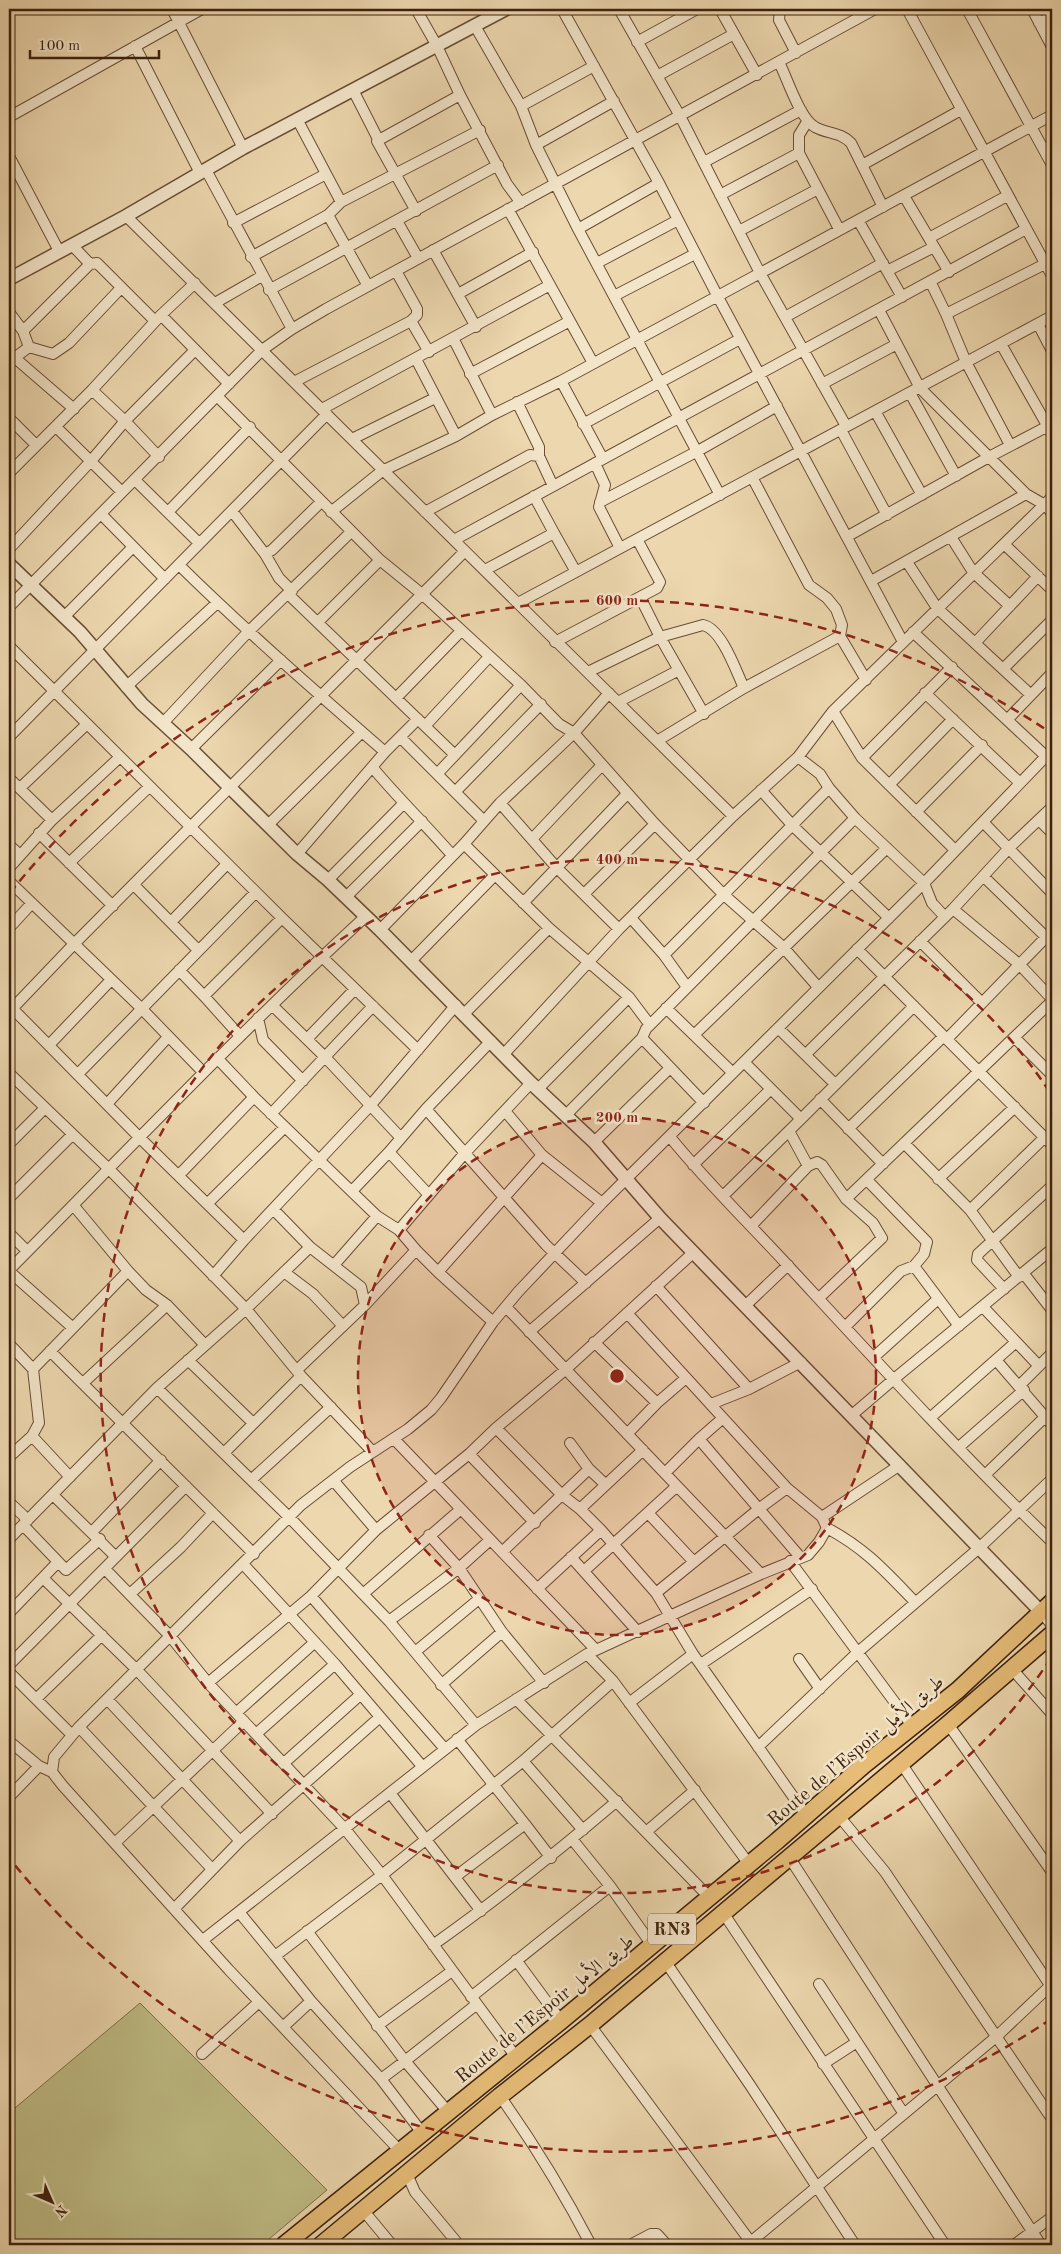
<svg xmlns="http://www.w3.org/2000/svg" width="1061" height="2254" font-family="'Old Standard TT',Amiri,serif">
<rect width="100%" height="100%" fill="#edd7ae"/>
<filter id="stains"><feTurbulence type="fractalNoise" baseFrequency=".004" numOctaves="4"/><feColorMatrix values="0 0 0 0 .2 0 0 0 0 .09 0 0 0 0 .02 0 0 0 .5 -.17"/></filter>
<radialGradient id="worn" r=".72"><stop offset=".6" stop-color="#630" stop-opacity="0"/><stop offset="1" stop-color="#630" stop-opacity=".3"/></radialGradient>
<path fill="#bfbc85" stroke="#7e6e49" d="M140 2003 327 2190 262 2245H9V2113Z"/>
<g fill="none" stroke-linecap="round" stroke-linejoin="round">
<g stroke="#694e35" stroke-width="12">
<path id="minor" d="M172 9 243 148
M416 9 437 46 460 95 507 184 521 203
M562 9 659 183 718 297 903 642
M619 9 680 116 760 273 846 426
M720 9 757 75
M780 9 779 20 796 53
M907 9 1052 276
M967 9 1052 165
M1032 9 1052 47
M1039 23 1052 16
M475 26 521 106 536 145 578 229 720 495
M637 42 697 9
M135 46 200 173
M779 62C787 78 800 119 815 127 827 134 841 132 851 143L883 207
M657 76 734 34
M353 90 378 139
M521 106 594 66
M9 117 202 9
M297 119 341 202
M807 122 799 135V153L839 229
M536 145 614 101
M9 156 59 251
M704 162 801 110
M862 165 961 110
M206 170 292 329
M720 195 799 153
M904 196 949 272
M508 209 593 363
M416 211 377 141 460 95
M328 215 368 286
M126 216 733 816
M858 220 902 297
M397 221 418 258
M233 223 326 174
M578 229 659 183
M739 231 818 189
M929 238 1007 196
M72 245 90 264
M433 250 476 327
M251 257 328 215 341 202 480 130
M597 263 678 220
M887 271 934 247
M930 281 946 314 966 362 1010 445
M269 290 498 165
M458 294 533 252
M614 296 695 254
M215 303 262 276
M879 310 920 388 1026 494 1045 505 1052 513
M9 312 23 331 90 264 97 263 155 321
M946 314 1045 264
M161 315 229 384
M785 317 883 263
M411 321 429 352
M1038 324 1052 351
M23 331 29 347 53 354 69 343 121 288
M453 338 492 415
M1001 344 1052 434
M15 358 74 409
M416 359 456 436
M9 362 29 347
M470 374 570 321
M561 381 603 459
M294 382 411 321 417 315V309L396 271
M822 384 897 344
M92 390 125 421 159 457
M910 393 956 476
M217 396 380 560 423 595 521 685 559 724 574 733 655 824 723 894 783 947 818 987
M517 402 539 447V456
M322 409 550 285
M875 411 922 495
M9 418 36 445
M583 424 740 339
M56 427 122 492
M841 430 887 515
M352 439 435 398
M595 463 605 485 599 507 620 548
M9 473 92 390 161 315 195 283
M752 477 809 585 827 598 836 609 842 625 840 636 866 680
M135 480 199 543
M534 496 554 533
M600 502 696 452 777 406
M232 511 265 554 272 550 321 502
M168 512 250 427
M331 512 382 471 456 436 492 415 561 381 1052 115
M425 512 530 455 539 456 553 486
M101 514 165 579
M848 536 989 457 1052 424
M951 537 973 572 1010 606
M454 540 1026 229
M1004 544 1052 590
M9 549 90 462 125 421 195 350
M265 554 279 578 292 591
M907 562 937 608 1031 695
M179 565C245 630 315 691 385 752
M485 570 554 533 576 572
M871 581 1026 494
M288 594 455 755
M640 597 660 637 704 714
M518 603 1052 316
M9 607 262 350 292 329 326 309 875 9
M65 616 133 547
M318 622 380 560
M913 632 1052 762
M555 642 657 588 660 582 637 539
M975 643 1038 576
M9 646 282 918 418 1050
M1003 669 1052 620
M588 672 660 637 703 625C722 629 736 671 744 688
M126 687 217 603
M925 693 1020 783
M396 698 461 631
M618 702 679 670
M833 711 862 758 955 850
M1008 719 1052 673
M163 723 248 632 351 532
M425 726 489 657
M9 737 327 414
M400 737 483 820
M657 741 744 688 840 636
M191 749 281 660
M798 757 820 774 829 788 855 818 924 883 932 903 945 917
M862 758 952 667
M373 768C398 798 426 825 452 855
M438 773 521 685
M9 778 52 820
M889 785 953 719
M20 788 87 724
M761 790 793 826 889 918
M456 791 541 704
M500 803 557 868 619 929
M916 812 982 745
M1039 820 1052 833
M983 822 1052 893
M268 825 362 732
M39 833 113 906
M532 839 602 765
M464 844 549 928 629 997 650 1025
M9 845 20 855
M297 854 385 752 418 719
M69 863 149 787
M9 868 52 820 120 757
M984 877 1046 937
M328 880 403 804
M9 881 141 1008 203 1072
M134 885 198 950
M584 894 655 824
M346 897 422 821
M523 903 627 794
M953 909 1020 965 1052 999
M631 918 664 955 687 987
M171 922 227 864
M9 928 32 903
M380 930 464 844 500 803 574 733 609 693
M920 941 982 1003
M857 949 1052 1145
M664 955 829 788
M411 961 495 875
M179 970 204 996 282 918
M204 996 240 1036
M9 1005 141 1139 244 1240
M272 1005 325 1057 401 1138
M666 1008 733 1073
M9 1012 74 944 465 551
M464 1014 549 928
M258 1018 263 1040 303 1081
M778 1028 835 1084
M694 1035 887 848
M1015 1038 1052 1075
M307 1039 355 989
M947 1039 1052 931
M49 1045 111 980
M504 1054 619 929 733 816 798 757 833 711 1052 497
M806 1054 953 909 1010 847 1052 807
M217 1058 254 1097 377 1216 399 1230 416 1250 438 1272 493 1322
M744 1062 801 1119 914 1006
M9 1073 109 1169 246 1309 301 1376 373 1452
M78 1074 256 892
M538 1089 629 997
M820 1099 883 1164
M704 1103 642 1038 646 1029 855 818
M107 1104 168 1037
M426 1109 546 1245 586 1283
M505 1111 542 1155 602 1203
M271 1114 373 1006
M566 1115 642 1038
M848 1129 944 1036
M789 1131 808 1166
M670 1137C708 1184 752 1226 793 1271 878 1363 962 1455 1052 1542
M594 1142 670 1068
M904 1143 970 1210 1019 1277
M9 1144 45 1108
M693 1165 771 1089
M179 1175 254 1097
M938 1179 1015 1107
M867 1180 927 1242 924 1254 914 1266
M352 1191 389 1152
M429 1195 389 1152 426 1109 491 1041
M723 1196 801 1119
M9 1198 72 1135
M846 1199 1052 1001
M208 1203 285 1127
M74 1206 128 1271 146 1290 167 1305 205 1345
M274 1210 310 1247 361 1287 365 1305
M970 1210 1045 1137
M752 1225 808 1166 817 1162 822 1165 846 1199 873 1223 882 1238 819 1298
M399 1230 464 1154 531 1083
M9 1233 27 1251
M334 1265 377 1216
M9 1270C127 1151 242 1030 365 917
M9 1271 73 1328
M284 1272 313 1294 343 1326
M438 1272 542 1155
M1024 1274 1052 1310
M213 1276 244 1240 369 1107 456 1005
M656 1286 749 1389
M1004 1289 977 1260 978 1254 1052 1186
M746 1305 788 1265
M506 1307 761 1574
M983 1307 1039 1366
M627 1313 787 1488 822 1517 827 1528C866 1549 885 1571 915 1602
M845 1327 901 1271 914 1266 959 1326
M529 1332 660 1218
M594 1342 657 1403
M9 1344 33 1369 128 1271
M50 1351 254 1554
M874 1357 938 1299
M188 1360 253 1423
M996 1360 1052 1425
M298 1369 365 1305 416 1250
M83 1383 167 1305
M1020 1385 1052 1353
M157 1388 289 1517 363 1594
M711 1404 749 1389 801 1362
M852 1415 894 1379 1052 1249
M930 1418 1016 1342
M496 1428 562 1495 580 1509 601 1530 656 1593 693 1654 806 1815
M627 1434 657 1403 686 1378
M32 1436 70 1477
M394 1439 596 1650 761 1574 808 1555 819 1542 827 1528
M699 1439 801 1558
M570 1443 589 1469 605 1484
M959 1447 1024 1390
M224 1453 301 1376
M469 1454 535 1523
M9 1457 32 1436 39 1423 33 1369
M665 1473 699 1439 723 1418
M985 1475 1045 1417
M251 1480 331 1407
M333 1480 376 1530
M53 1495 116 1557
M9 1502 28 1520
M461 1509 363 1594 389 1621 476 1725
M580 1509 643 1450
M648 1513 694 1562
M822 1517 900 1465
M23 1525 66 1570 100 1539
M92 1532 161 1460
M429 1535 459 1568 502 1632 544 1683
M9 1539 157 1388 246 1309 310 1247
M502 1552 589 1469
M571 1557 638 1632
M790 1561 913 1727
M243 1564 335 1664 422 1766
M105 1569 170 1636 208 1683 345 1829 382 1875 516 2057
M584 1571 677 1486
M43 1578 137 1670 272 1814
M537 1589 601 1530
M656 1593 760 1508 787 1488
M130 1594 181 1547 213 1513
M311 1596 445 1749
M1041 1612 1052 1625
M9 1613 58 1562
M389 1621 459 1568 490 1540
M415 1652 479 1599
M587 1654 613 1681 749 1864
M799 1659 820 1689
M701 1664 812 1589
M9 1665 186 1486
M1012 1669 1052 1714
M9 1672 72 1735
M208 1683 311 1596 376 1530 469 1454 496 1428 565 1370 694 1252
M441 1685 502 1632
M36 1699 102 1635
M107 1699 240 1841
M516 1699 646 1832
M629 1703 693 1654
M236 1713 315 1642
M948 1724 1052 1872
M79 1727 212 1869
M256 1734 335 1664
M457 1739 525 1824
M9 1741 39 1766 52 1772
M758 1747 858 1652 978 1549 1052 1479
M523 1761 583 1830
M284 1763 360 1695
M901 1763 1052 1988
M695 1790 646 1832 709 1897
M390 1793 481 1911
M9 1797 39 1766
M839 1816 885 1872 1052 2119
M572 1839 610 1886 652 1945
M116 1842 244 1721
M789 1857 1041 2245
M455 1877 525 1824 551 1858
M175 1908 240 1841 380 1717
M722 1911 945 2245
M239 1912 275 1956
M307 1931 405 2061 477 2004
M203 1940 476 1725 587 1654 596 1650
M433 1945C498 1899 557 1852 617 1801
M516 1960 561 2021
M665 1961 750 2085 855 2245
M819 1984 904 2114
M471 1997 610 1886
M311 2001 381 2079 423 2134
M590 2025 753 2245
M377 2026 452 1971
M283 2027 311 2001 275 1956 382 1875 523 1761 613 1681
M202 2054 259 2002
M823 2064 857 2042
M381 2079 405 2061 449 2113
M500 2096C534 2144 564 2193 591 2245
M400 2151 229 1970 63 1786 52 1772 54 1757 79 1727 301 1505 350 1467 408 1429 431 1410 441 1398 493 1322 518 1292 602 1203 929 878 1052 750
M407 2174 415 2192 459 2245
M363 2210 392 2245
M630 2245 651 2234H657L667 2245
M747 2245 996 2037 1052 1984
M1014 2245 1052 2217"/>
</g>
<g stroke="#694e35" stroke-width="15">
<path id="tertiary" d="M9 279 126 216 243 148 506 9
M9 564 80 632 142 704 191 749 297 854 328 880 380 930 531 1083 594 1142 660 1218 1041 1612"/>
</g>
<g stroke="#3d210d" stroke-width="19">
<path id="trunk" d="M284 2245 561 2021 777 1841 864 1765 958 1690 1052 1602
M321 2245 500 2096 590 2025 948 1724 1052 1634"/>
</g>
<use href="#minor" stroke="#f3e5ca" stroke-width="10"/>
<use href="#tertiary" stroke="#f3e5ca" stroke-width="12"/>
<use href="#trunk" stroke="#e6bc77" stroke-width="16"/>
</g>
<circle cx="617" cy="1376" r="259" fill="#8f2418" fill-opacity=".12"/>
<g fill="none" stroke="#8f2418" stroke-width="2.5" stroke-dasharray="9 6">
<circle cx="617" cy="1376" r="259"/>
<path d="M1051 1658A517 517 0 1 1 1051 1094"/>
<path d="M1051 2019A776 776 0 0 1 10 1859M10 893A776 776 0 0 1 1051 733"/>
</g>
<g text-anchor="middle" stroke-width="5" stroke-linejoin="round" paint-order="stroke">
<rect fill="#f3e5ca" stroke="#745c46" stroke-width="1" x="648" y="1913.5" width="48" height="31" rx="4"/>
<g font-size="18" font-weight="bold" fill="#3d210d">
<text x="672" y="1935">RN3</text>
</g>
<g font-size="19" fill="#3d210d" stroke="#f3e5ca">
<text transform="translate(855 1750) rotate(-40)" y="7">Route de l’Espoir طريق الأمل</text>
<text transform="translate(544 2008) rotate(-39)" y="7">Route de l’Espoir طريق الأمل</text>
</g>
</g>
<circle cx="617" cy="1376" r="8" fill="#8f2418" stroke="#f3e5ca" stroke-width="2.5"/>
<g font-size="15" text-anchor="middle" font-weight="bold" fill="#8f2418" stroke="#f3e5ca" stroke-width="5" stroke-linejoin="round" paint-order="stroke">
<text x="617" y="605">600 m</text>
<text x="617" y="864">400 m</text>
<text x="617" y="1122">200 m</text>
</g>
<rect width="1061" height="2254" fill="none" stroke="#edd7ae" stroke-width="30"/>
<rect x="10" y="10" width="1041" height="2234" fill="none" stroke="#3d210d" stroke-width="2.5"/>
<rect x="15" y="15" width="1031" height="2224" fill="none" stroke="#3d210d"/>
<g transform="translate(52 2202) rotate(135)" stroke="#f3e5ca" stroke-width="4" paint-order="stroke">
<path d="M0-4L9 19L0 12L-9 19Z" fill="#3d210d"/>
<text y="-8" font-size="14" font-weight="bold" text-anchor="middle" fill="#3d210d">N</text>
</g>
<path d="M30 50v8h129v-8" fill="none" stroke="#3d210d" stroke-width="2.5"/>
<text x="38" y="50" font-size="15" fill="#3d210d" stroke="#f3e5ca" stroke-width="4" paint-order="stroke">100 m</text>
<rect width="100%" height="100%" filter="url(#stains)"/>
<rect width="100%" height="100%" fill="url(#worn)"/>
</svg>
